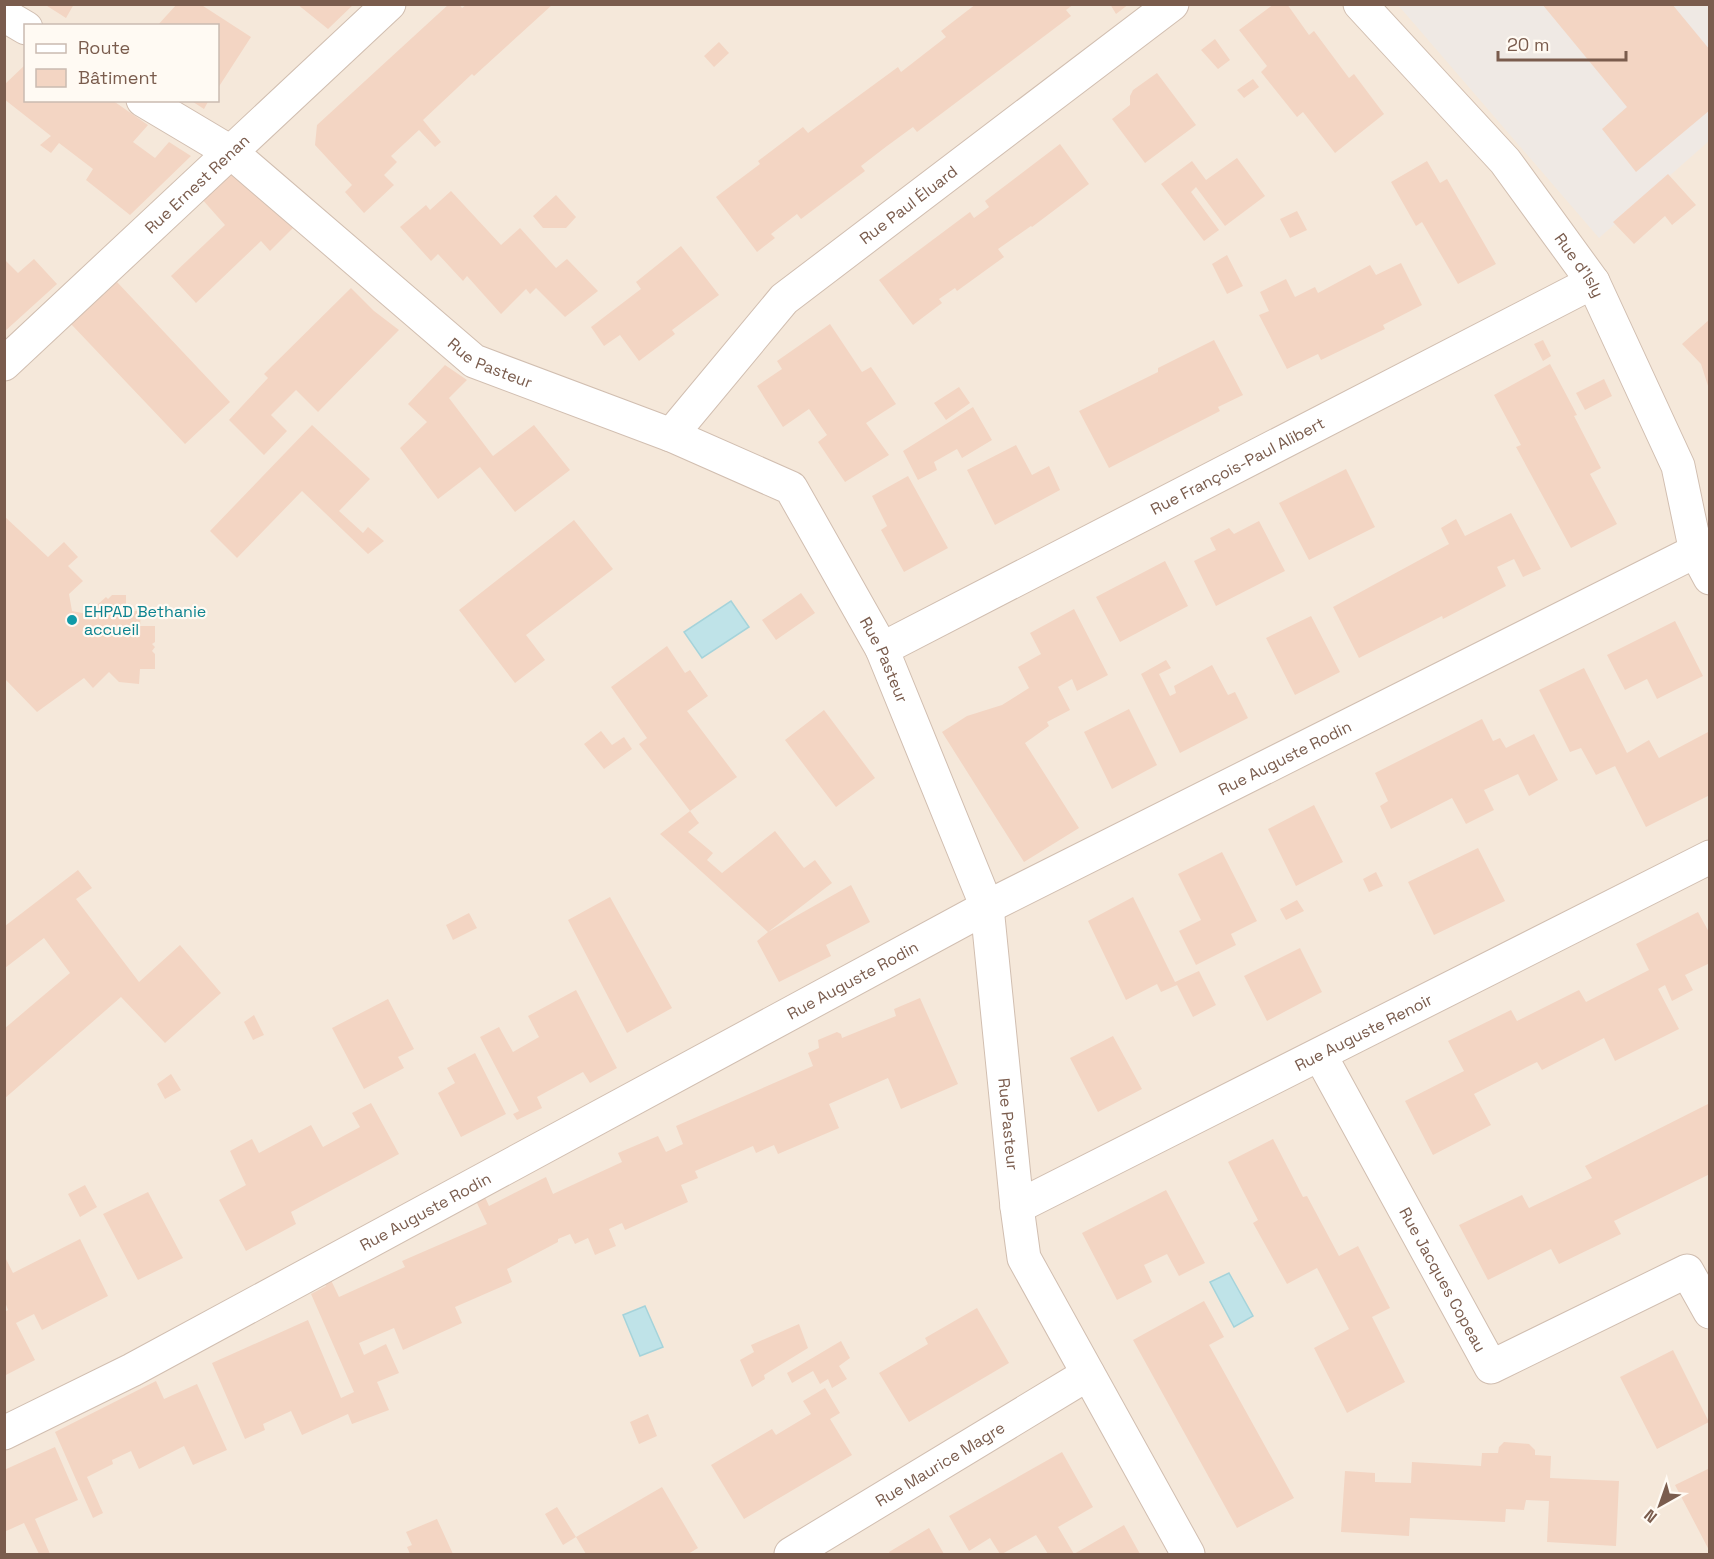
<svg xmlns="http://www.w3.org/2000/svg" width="1714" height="1559" font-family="'Space Grotesk',sans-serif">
<rect width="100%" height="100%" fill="#fdf6ec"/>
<path fill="#f5e8da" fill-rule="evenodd" d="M5 5H1709V1554H5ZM26 26H218V100H26Z"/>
<path fill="#efe9e4" d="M1398 5H1709V141L1599 238Z"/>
<path fill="#bfe3e8" stroke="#a5d3da" stroke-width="1.5" d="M731 601 749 627 702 658 684 632Z
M1229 1273 1253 1316 1234 1327 1210 1282Z
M645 1306 663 1347 640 1356 623 1315Z"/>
<path fill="#f3d5c3" d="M44 4H74L66 18Z
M177 4H200L251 37 218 88V26H157Z
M297 4H354L328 29Z
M449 4H459L462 8 466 5H552L474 76 472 74 423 120 441 142 435 147 419 130 391 156 397 162 384 175 394 185 364 213 345 192 352 185 315 145 317 125Z
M976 4H1074L1066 10 1071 16 917 132 913 127 887 146 861 166 865 171 801 219 797 214 771 234 775 238 757 252 716 197 760 164 758 161 803 127 808 133 898 67 901 72 946 37 941 31Z
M1110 4H1129L1116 14Z
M1274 4H1287L1309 35 1314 31 1349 78 1354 74 1384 114 1335 153 1303 112 1297 117 1261 72 1267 66 1239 30Z
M1542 4H1672L1710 50V110L1636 172 1602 129 1627 107Z
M1215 39 1230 60 1218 69 1201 50Z
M719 42 729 53 714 67 704 56Z
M26 64V100H112L148 125 133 142 155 158 169 142 191 156 130 215 86 180 93 169 59 143 51 153 40 145 51 136 4 99V85Z
M1157 73 1196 125 1145 163 1112 119 1130 105V96L1133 90Z
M1253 79 1259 87 1244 98 1237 90Z
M190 100H209L204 109Z
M1060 144 1089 184 1032 227 1031 226 998 249 1004 257 957 291 955 288 939 299 942 303 913 325 879 280 970 212 974 218 989 207 985 201Z
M1237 158 1265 196 1225 226 1196 187 1191 192 1219 230 1204 241 1161 184 1192 161 1206 180Z
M1427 161 1440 183 1447 179 1496 264 1458 284 1422 222 1416 226 1391 182Z
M230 171 293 228 270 251 261 241 196 303 171 276 225 225 201 198Z
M1668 174 1696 205 1672 225 1665 216 1634 244 1613 222Z
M451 191 501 245 520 228 556 268 567 259 598 291 565 317 536 288 530 294 526 289 501 314 467 276 463 281 438 254 431 261 400 227 426 205 430 210Z
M556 195 576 217 566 228H543L533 216Z
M1297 211 1307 230 1290 238 1280 219Z
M681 246 719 295 672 330 675 334 639 361 620 335 604 346 591 327 641 289 636 282Z
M1227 255 1243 286 1227 294 1212 264Z
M4 259 18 273 34 259 57 284 4 332Z
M1401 263 1422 305 1383 325 1385 329 1321 360 1318 354 1287 369 1259 315 1269 311 1260 292 1286 279 1295 297 1315 287 1318 293 1370 265 1376 275Z
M117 282 230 402 185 444 71 324Z
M351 288 374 311 399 330 318 412 296 390 271 415 287 431 264 455 229 420 268 378 264 374Z
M1710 319V389H1709L1701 364 1682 344Z
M830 324 862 372 871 367 896 404 866 423 889 455 845 482 818 442 827 435 809 409 783 427 757 386 782 369 777 361Z
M1214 340 1243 395 1218 407 1220 411 1109 468 1079 411 1158 372V368Z
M1543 340 1551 356 1543 361 1534 344Z
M1550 364 1577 415 1574 416 1601 468 1590 474 1617 524 1571 548 1516 447 1521 445 1494 395Z
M445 365 467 380 449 398 493 456 534 425 570 470 515 512 480 467 438 499 400 448 427 422 408 404Z
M1604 379 1612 396 1585 410 1576 393Z
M959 387 970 403 946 420 934 403Z
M973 407 992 440 962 458 957 449 934 462 937 470 918 480 903 451Z
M312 425 370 479 339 511 363 533 368 527 384 541 368 554 302 491 237 558 210 531Z
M1016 445 1032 475 1049 466 1060 490 995 525 967 470Z
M1346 469 1375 527 1309 560 1279 503Z
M908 476 948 548 904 572 881 530 887 526 872 496Z
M1511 513 1541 569 1523 577 1514 559 1497 567 1506 586 1443 619 1442 616 1359 658 1333 607 1449 544 1441 528 1456 519 1465 536Z
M4 516 48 557 64 542 78 557 68 566 83 581 69 594 72 611 87 614 106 597 108 599 112 595H126V611H141L140 626H155V642L152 644 155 647 152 651 155 654V669H140L139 684 119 682 109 672 93 688 84 678 37 712 4 678Z
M574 520 613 569 526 635 545 660 515 683 459 610Z
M1259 521 1285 571 1216 606 1194 561 1216 550 1210 538 1229 528 1234 534Z
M1165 561 1188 606 1120 642 1096 597Z
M801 593 815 613 776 640 762 620Z
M1074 609 1108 675 1077 691 1072 679 1058 687 1070 710 1047 722 1049 726 1025 743 1079 828 1024 862 942 732 967 716 1002 705 1029 688 1018 667 1041 654 1030 633Z
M1311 616 1340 672 1295 695 1266 638Z
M1675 621 1703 676 1657 699 1647 679 1625 690 1607 655Z
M667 646 685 673 690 670 708 696 687 711 737 777 690 811 639 744 647 738 611 687Z
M1166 660 1171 668 1159 674 1170 696 1176 693 1174 686 1212 665 1228 695 1235 692 1248 718 1180 753 1141 674Z
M1584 668 1627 753 1649 740 1659 758 1710 731V795L1646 827 1615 766 1596 775 1581 748 1570 752 1539 690Z
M1129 709 1157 765 1112 789 1084 732Z
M824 710 875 778 836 807 785 740Z
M1482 719 1493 741 1500 738 1506 748 1534 734 1558 780 1529 796 1518 774 1484 790 1494 810 1466 824 1452 798 1391 829 1380 806 1388 801 1375 773Z
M601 731 612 745 624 737 632 749 604 769 584 744Z
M1314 805 1343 862 1296 886 1268 829Z
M690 811 699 823 688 832 713 853 707 860 722 873 775 831 804 868 815 860 832 883 768 932 660 834Z
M1478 848 1505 901 1434 935 1408 882Z
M1222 852 1257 921 1231 934 1236 945 1196 965 1179 931 1201 920 1178 874Z
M78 870 92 888 76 899 139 982 180 945 221 993 165 1043 121 997 4 1099V1029L70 973 44 938 5 968V926Z
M1376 872 1383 886 1369 892 1363 879Z
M851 885 870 922 826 945 831 956 779 982 757 941 768 932Z
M610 897 672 1008 627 1033 568 920Z
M1133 897 1175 982 1199 971 1216 1005 1193 1017 1177 985 1161 992 1157 984 1126 1000 1088 921Z
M1297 900 1304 911 1286 920 1280 909Z
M1698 912 1710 934V963L1685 975 1693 990 1672 1001 1665 985 1658 989 1679 1029 1615 1061 1604 1038 1542 1070 1537 1062 1474 1094 1491 1125 1433 1155 1405 1101 1464 1071 1448 1041 1511 1010 1517 1021 1579 990 1586 1002 1649 970 1636 944Z
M469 913 477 928 453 940 446 925Z
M1300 948 1322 992 1267 1021 1244 976Z
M576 990 617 1068 590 1083 583 1072 537 1097 542 1108 517 1120 513 1114 519 1111 480 1037 499 1027 513 1052 539 1037 528 1016Z
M920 998 958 1084 901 1109 888 1078 829 1104 839 1128 778 1154 774 1145 756 1153 753 1146 695 1171 698 1178 681 1185 688 1202 625 1230 622 1223 609 1229 616 1246 595 1255 588 1238 575 1244 570 1234 558 1239V1242L507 1269 512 1282 455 1307 462 1323 403 1350 394 1328 359 1343 364 1355 386 1344 399 1373 377 1382 389 1410 352 1424 348 1414 302 1435 291 1411 263 1424 265 1430 245 1439 212 1363 308 1320 341 1398 354 1392 311 1294 326 1286 323 1279 329 1276 339 1297 405 1267 402 1261 487 1224 475 1199 484 1195 489 1206 546 1177 553 1194 622 1162 618 1153 658 1136 666 1152 683 1144 676 1126 813 1066 808 1053 819 1048 818 1040 837 1032 841 1034 842 1038 896 1016 894 1009Z
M388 999 414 1049 398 1057 404 1068 364 1089 332 1028Z
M254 1015 264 1035 253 1040 244 1022Z
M1113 1036 1142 1089 1098 1112 1070 1058Z
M475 1053 506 1114 461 1137 438 1093 455 1083 447 1068Z
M171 1074 181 1090 165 1099 157 1084Z
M371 1103 399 1154 291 1212 296 1224 246 1251 219 1200 246 1185 230 1151 252 1139 259 1153 311 1125 323 1147 360 1127 352 1113Z
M1710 1103V1174L1614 1221 1621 1234 1559 1264 1551 1249 1488 1280 1459 1225 1522 1195 1529 1208 1592 1178 1585 1166Z
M1273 1139 1303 1197 1307 1196 1339 1256 1358 1246 1390 1308 1372 1317 1405 1382 1347 1413 1314 1348 1349 1329 1317 1268 1287 1284 1253 1223 1258 1220 1228 1162Z
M85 1185 97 1207 80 1217 68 1194Z
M1166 1190 1205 1263 1179 1276 1167 1254 1144 1265 1152 1282 1117 1300 1082 1233Z
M148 1192 183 1258 138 1280 103 1214Z
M80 1239 108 1296 42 1330 34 1314 16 1323 35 1360 4 1376V1312L8 1310 5 1302V1257L13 1273Z
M1204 1301 1224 1337 1209 1345 1294 1498 1237 1528 1133 1340Z
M977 1308 1009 1363 909 1422 879 1373 928 1344 925 1338Z
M799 1324 808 1348 764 1375 765 1379 752 1387 740 1360 754 1352 751 1345Z
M841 1341 850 1358 839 1366 847 1379 832 1388 828 1379 820 1384 813 1371 792 1383 787 1373Z
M1673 1350 1709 1422 1657 1449 1620 1377Z
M156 1381 164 1399 197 1384 227 1450 193 1465 184 1446 139 1469 131 1451 112 1460 113 1464 87 1477 103 1513 93 1518 55 1432Z
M825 1388 840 1413 830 1419 852 1455 744 1519 711 1465 772 1429 776 1435 811 1414 803 1401Z
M648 1414 657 1436 639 1444 630 1422Z
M1504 1442 1529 1444 1535 1450V1455L1551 1456 1550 1478 1619 1481 1616 1546 1547 1542 1549 1501 1526 1500 1524 1510 1506 1509 1505 1522 1410 1518 1409 1536 1341 1532 1345 1471 1375 1473V1482L1411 1483 1412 1462 1481 1466 1482 1453H1498L1499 1447Z
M55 1447 78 1500 35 1519 50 1554H39L24 1523 4 1532V1470Z
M1062 1452 1093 1507 1058 1527 1074 1554 1124 1525 1140 1554H1048L1036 1535 1002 1554H1000L990 1538 969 1551 949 1516Z
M1710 1468V1552L1675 1485Z
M662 1487 698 1548 688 1554H586L576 1537 563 1545 545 1514 557 1507 576 1537Z
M437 1519 453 1554H410L407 1547 412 1545 406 1532Z
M929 1528 944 1554H890L889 1552Z"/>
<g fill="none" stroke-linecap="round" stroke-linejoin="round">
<g stroke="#d1beb0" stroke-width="35">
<g id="minor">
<path id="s1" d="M1360 4 1505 161 1593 282 1678 466 1696 552 1710 578"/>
<path d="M4 15 26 28"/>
<path id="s2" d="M143 100 232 153 474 361 671 435 791 488 882 649 987 907 1017 1207 1024 1258 1188 1554"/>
<path id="s3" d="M4 364 389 4"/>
<path id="s4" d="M671 435 784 299 1172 4"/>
<path id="s5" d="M882 649 1593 282"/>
<path id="s6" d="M1320 1055 1491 1367 1687 1271 1710 1312"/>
<path id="s7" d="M1017 1207 1710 857"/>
<path id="s8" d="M4 1433 132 1370 987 907 1710 544"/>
<path id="s9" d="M791 1554 1088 1374"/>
</g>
</g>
<use href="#minor" stroke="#fff" stroke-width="33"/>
</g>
<circle fill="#0f9aa8" stroke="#fffaf3" stroke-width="2" cx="72" cy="620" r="6"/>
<g text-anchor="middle" stroke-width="4.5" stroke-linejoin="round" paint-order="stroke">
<g font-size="16" fill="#7a5c4d" stroke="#fffaf3">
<text dy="6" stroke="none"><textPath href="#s3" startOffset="264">Rue Ernest Renan</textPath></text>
<text dy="6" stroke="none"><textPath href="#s4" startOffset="333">Rue Paul Éluard</textPath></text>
<text dy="6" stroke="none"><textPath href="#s1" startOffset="342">Rue d'Isly</textPath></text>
<text dy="6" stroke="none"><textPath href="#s2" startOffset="438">Rue Pasteur</textPath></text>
<text dy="6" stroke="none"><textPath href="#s5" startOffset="400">Rue François-Paul Alibert</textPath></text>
<text dy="6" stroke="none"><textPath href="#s2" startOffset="960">Rue Pasteur</textPath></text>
<text dy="6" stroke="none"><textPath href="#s8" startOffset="1448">Rue Auguste Rodin</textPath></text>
<text dy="6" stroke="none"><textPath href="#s8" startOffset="962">Rue Auguste Rodin</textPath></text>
<text dy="6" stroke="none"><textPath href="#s7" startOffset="388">Rue Auguste Renoir</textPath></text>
<text dy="6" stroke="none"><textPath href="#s2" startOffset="1446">Rue Pasteur</textPath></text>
<text dy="6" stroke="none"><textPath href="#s8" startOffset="476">Rue Auguste Rodin</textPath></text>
<text dy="6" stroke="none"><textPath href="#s6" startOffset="256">Rue Jacques Copeau</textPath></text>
<text dy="6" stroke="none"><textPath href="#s9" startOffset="174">Rue Maurice Magre</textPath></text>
</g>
<g font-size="16" fill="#0d838f" stroke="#fffaf3" text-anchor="start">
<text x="84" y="617">EHPAD Bethanie<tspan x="84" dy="18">accueil</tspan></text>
</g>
</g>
<rect width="1714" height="1559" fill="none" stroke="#7a5c4d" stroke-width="12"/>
<rect x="24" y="24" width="195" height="78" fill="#fffaf3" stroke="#cabbb1" stroke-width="1.5"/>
<rect x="36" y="44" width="30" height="9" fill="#ffffff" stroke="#cabbb1" stroke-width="1.5"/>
<text x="78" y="54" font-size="18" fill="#7a5c4d">Route</text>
<rect x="36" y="69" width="30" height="18" fill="#f3d5c3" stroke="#cabbb1" stroke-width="1.5"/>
<text x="78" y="84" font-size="18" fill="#7a5c4d">Bâtiment</text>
<g transform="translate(1660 1505) rotate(220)" stroke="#fffaf3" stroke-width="4.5" paint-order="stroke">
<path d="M0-4.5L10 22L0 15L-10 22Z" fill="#7a5c4d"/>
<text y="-9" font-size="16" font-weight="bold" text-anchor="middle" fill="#7a5c4d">N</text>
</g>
<path d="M1498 51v9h128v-9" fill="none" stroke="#7a5c4d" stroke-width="3"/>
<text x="1507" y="51" font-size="18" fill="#7a5c4d" stroke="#fffaf3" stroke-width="4.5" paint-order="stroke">20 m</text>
</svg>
